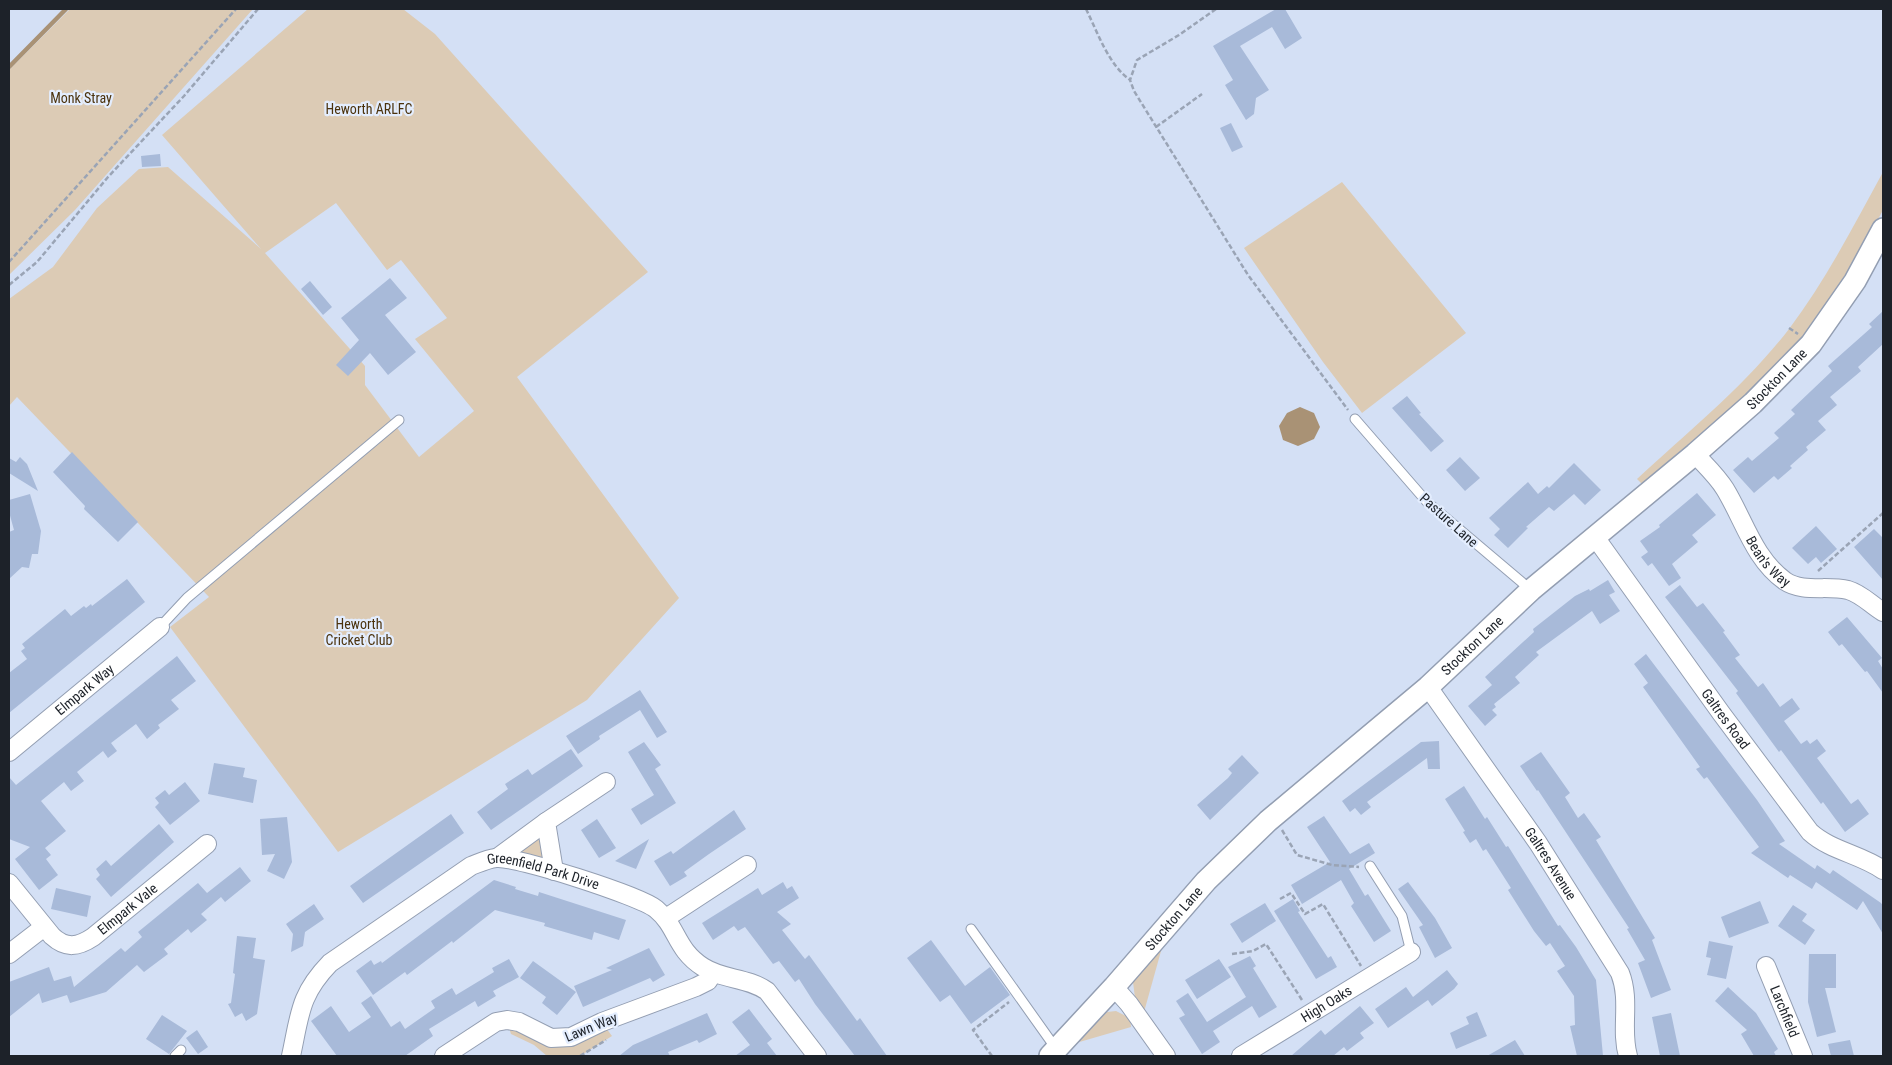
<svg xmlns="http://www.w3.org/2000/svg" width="1892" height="1065" font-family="'Roboto Condensed',sans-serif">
<rect width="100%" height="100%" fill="#d4e0f5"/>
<path fill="#dccbb5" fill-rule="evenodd" d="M70 9H253L75 210 9 275V70Z
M308 9H403L435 34 648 272 517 377 679 598 587 700 338 852 170 627 209 597 17 397 9 406V299L53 267 97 208 139 169 168 167 261 249 162 135ZM336 203 387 270 401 260 447 318 415 339 474 411 419 457 365 385V366L265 253Z
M1883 172V210L1838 294 1804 339 1743 402 1645 487 1637 479C1688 432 1747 384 1789 329 1826 280 1854 225 1883 172Z
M1342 182 1466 333 1362 413 1323 362 1244 248Z
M539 832 544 856 540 859 519 854 518 852Z
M1163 944 1144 1012 1135 998 1133 982Z
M1116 1011 1130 1018 1131 1027 1076 1043 1107 1012Z
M509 1028 552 1045 569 1046 606 1028 612 1036 580 1056H547L534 1045 511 1034Z"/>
<path fill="#a99275" d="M1300 407 1314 413 1320 427 1314 439 1298 446 1283 440 1279 426 1287 413Z"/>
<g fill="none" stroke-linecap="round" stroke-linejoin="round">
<path stroke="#a99275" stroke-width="4.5" d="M9 67 66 9"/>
</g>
<path fill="#a8bad9" d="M1276 9H1285L1302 38 1285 49 1272 27 1240 46 1269 90 1256 98 1254 114 1246 120 1225 85 1233 80 1213 46Z
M1231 123 1243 147 1232 152 1220 128Z
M160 154 161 166 142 167 141 156Z
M390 278 407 298 385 315 416 352 388 375 370 353 348 376 336 365 359 340 341 318Z
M310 281 332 307 323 315 301 289Z
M1883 311V344L1858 367 1861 371 1830 397 1837 405 1818 421 1826 430 1806 447 1808 450 1790 466 1792 468 1778 480 1774 476 1754 493 1733 470 1748 457 1752 461 1779 438 1774 433 1795 414 1791 410 1832 371 1828 366 1872 327 1869 324Z
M1407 396 1421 413 1419 414 1444 441 1431 452 1392 408Z
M72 452 138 522 118 542 84 509 85 506 53 472Z
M20 457 27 464 38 491 9 473V458L16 462Z
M1460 457 1480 478 1465 491 1446 470Z
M1574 463 1601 490 1585 505 1574 494 1554 511 1549 507 1526 527 1528 528 1508 548 1494 535 1500 529 1489 518 1528 482 1538 494 1547 486 1549 488Z
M1697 493 1716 515 1692 535 1698 542 1672 564 1681 578 1669 586 1652 563 1648 566 1641 557 1648 552 1640 541 1660 527 1659 525Z
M30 494 41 531 38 554H32L29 568 22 567 9 579V532L14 530 9 512V500Z
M1816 526 1837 549 1821 563 1816 557 1808 564 1792 548Z
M1874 529 1883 538V580L1854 547Z
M127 579 145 602 9 713V673L27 659 21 651 25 648 22 644 65 609 71 616 84 606 86 608 91 604 92 606Z
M1608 580 1615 592 1609 595 1620 611 1600 624 1592 611 1536 652 1539 655 1515 677 1520 683 1494 704 1496 707 1492 710 1497 715 1485 726 1468 706 1492 685 1485 677 1534 632 1533 629 1575 596 1589 589 1590 591Z
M1680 585 1697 607 1703 603 1725 631 1723 632 1740 655 1735 658 1758 687 1763 683 1780 707 1792 698 1800 709 1784 721 1801 744 1807 740 1810 744 1817 739 1826 751 1817 758 1851 804 1858 799 1869 814 1845 832 1823 802 1821 804 1781 750 1779 752 1736 693 1738 691 1665 597Z
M1847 617 1882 658 1878 661 1883 669V693L1867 671 1865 672 1842 644 1839 646 1828 632Z
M1646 654 1757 800 1785 841 1779 844 1815 869 1817 865 1830 874 1833 870 1881 903 1883 906V934L1863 901 1857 910 1816 882 1812 889 1790 875 1788 878 1751 853 1759 847 1707 777 1704 779 1696 769 1700 767 1643 687 1648 683 1634 664Z
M177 656 196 681 171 700 179 709 158 725 160 728 147 739 136 724 111 743 117 751 108 758 103 751 77 772 84 781 71 791 64 782 41 801 66 831 45 848 51 855 46 859 58 875 39 890 15 859 30 847 9 839V777L16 785Z
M640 690 667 732 657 738 640 710 599 736 600 739 578 754 566 736Z
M1439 741 1440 769H1428L1427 758 1367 802 1371 807 1361 815 1355 808 1350 812 1342 801 1421 742Z
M644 742 661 765 655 769 676 803 641 825 631 809 654 795 628 752Z
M571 749 583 766 491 830 477 812 508 789 505 784 528 769 532 775Z
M1541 752 1570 793 1565 797 1578 818 1584 813 1601 837 1596 840 1655 938 1652 940 1671 990 1651 998 1638 963 1645 960 1627 929 1629 928 1538 790 1537 791 1520 766Z
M1242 755 1259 773 1210 820 1197 805 1228 778 1232 773 1228 769Z
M214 763 245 768 243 777 257 780 253 803 208 794Z
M185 782 200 801 170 825 155 807 159 803 155 798 165 790 169 795Z
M1464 786 1485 819 1487 817 1506 847 1508 846 1558 926 1560 925 1576 947 1596 980 1603 1056H1577L1570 1026 1575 1025 1574 996 1557 971 1565 966 1550 943 1546 946 1534 931 1508 890 1511 888 1486 849 1483 851 1476 839 1470 843 1463 832 1465 831 1445 799Z
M734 810 746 829 709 854 684 872 687 876 670 886 654 861 671 851 673 854Z
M451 814 464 833 363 903 350 886Z
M1324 816 1350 854 1369 843 1375 853 1349 869 1365 896 1368 894 1391 931 1374 942 1351 906 1354 903 1341 880 1302 904 1291 885 1330 862 1307 827Z
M287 817 292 862 284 879 267 871 275 854 262 855 260 819Z
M597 819 616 848 599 858 581 830Z
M159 824 174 842 111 897 96 879 100 875 96 869 106 860 111 866Z
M649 839 636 869 615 861Z
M240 867 251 881 225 902 221 897 201 914 207 920 191 933 188 929 164 949 168 954 144 972 137 965 106 992 70 1003 67 995 42 1003 39 993 9 1017V982L49 967 54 981 71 976 74 987 121 948 125 952 142 937 138 932 198 883 207 893Z
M494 880 516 887 515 889 538 896 539 892 626 920 619 940 594 932 592 940 544 926 545 923 495 910 453 943 452 941 407 975 405 972 373 995 356 971 371 960 374 965 381 961 382 963Z
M783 882 787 889 792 886 799 898 777 912 791 924 782 930 805 959 809 955 857 1021 860 1018 887 1056H855L815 1004 799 979 795 982 779 961 773 964 745 927 738 931 734 926 713 940 702 923 758 888 762 895Z
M1408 882 1435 918 1452 948 1435 958 1419 927 1423 925 1398 889Z
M56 888 91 896 87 917 51 909Z
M1293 899 1300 911 1298 912 1328 958 1331 956 1337 967 1316 979 1274 911Z
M1760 901 1769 923 1729 938 1721 917Z
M1265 903 1276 921 1242 943 1230 924Z
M314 904 324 919 305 932 303 946 291 952 293 934 286 924Z
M1793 905 1807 914 1802 921 1815 930 1805 945 1778 926Z
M237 936 256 938 253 958 265 960 257 1014 246 1021 242 1013 235 1017 228 1004 231 1003 235 974 233 973Z
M931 940 965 986 990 967 1010 995 971 1024 950 995 940 1002 907 958Z
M1709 941 1733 946 1726 979 1707 975 1711 958 1706 957Z
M649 948 665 975 653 982 650 978 583 1007 574 986 612 970 606 968Z
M1809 954H1836V988H1825L1836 1032 1817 1037 1808 1002Z
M1250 956 1256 966 1253 968 1277 1007 1259 1018 1252 1006 1213 1031 1220 1042 1202 1054 1179 1018 1185 1015 1176 1001 1188 993 1207 1022 1246 997 1228 967Z
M509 959 519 977 493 991 496 996 478 1007 475 1001 429 1029 433 1036 405 1056H337L311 1021 331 1006 349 1032 371 1017 361 1003 371 996 391 1027 400 1021 405 1029 435 1008 431 1001 452 988 456 995 494 972 492 968Z
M1219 959 1231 977 1197 999 1185 980Z
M533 961 576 992 557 1015 542 1003 546 997 520 978Z
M1447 970 1458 984 1454 989 1432 1006 1428 1000 1388 1028 1375 1009 1406 987 1413 997Z
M1728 987 1756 1013 1778 1049 1774 1052 1776 1056H1754L1741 1034 1747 1030 1715 1001Z
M1360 1006 1374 1023 1360 1033 1364 1038 1347 1051 1344 1047 1333 1056H1291L1321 1030 1325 1035Z
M749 1009 772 1039 767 1043 777 1056H735L750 1045 732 1022Z
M1477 1012 1487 1036 1456 1049 1450 1033 1469 1024 1466 1017Z
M707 1013 717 1034 699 1043 697 1040 668 1052 670 1056H619L633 1045Z
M1671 1013 1680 1056H1660L1652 1017Z
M162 1015 187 1031 169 1054 146 1039Z
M197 1030 208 1047 198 1054 186 1038Z
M1515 1040 1525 1056H1487Z
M1850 1040 1854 1056H1831L1828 1044Z"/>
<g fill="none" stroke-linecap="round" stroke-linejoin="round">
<g stroke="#939eb2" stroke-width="11">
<path id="service" d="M1355 419 1427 502 1531 590
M160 627 187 598 399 420
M1370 866 1402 916 1411 952
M971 929 1057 1050
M175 1056 181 1050"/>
</g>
<g stroke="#939eb2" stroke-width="20">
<g id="minor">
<path id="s1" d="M1695 454C1705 465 1717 476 1725 489 1744 520 1754 559 1785 581 1803 593 1827 585 1848 590 1862 594 1871 605 1883 612"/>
<path id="s2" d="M1595 537 1721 713 1810 832C1831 851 1860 854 1883 870"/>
<path id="s3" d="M1428 687 1538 843 1620 973C1631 1001 1620 1029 1628 1056"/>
<path id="s4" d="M9 752 160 627"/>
<path d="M497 858 546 822"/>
<path d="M554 871 546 822 606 782"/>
<path id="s5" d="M9 883 52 936C66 949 78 947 93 937L207 844"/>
<path d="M666 918 747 865"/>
<path d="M9 954 44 927"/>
<path id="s6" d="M1766 966 1803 1056"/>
<path d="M1114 987 1129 1004 1166 1056"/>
<path id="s7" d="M291 1056C300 1015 299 995 330 963L471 866C479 863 487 859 496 858 516 856 640 896 656 909 678 927 675 949 703 967 723 980 747 977 767 991L817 1056"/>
<path d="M444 1056 496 1022 507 1020 519 1022 551 1038 571 1037 602 1022 696 987 708 981 713 973"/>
<path id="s8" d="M1241 1056 1411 952"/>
</g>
</g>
<g stroke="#939eb2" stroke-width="24">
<g id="tertiary">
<path id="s9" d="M1050 1056 1114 987 1206 881 1268 821 1428 687 1531 590 1695 454 1753 403 1811 344 1855 281 1883 229"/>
</g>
</g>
<path stroke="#9aa4b5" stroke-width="2.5" stroke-dasharray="5 2.5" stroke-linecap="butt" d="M1086 9C1098 33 1108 64 1130 80
M1216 9 1179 35 1137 60 1130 80 1134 91 1248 275 1348 410
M1156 127 1202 94
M9 262 236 9
M9 285 37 262 108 177 184 96 258 9
M1789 328 1798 334
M1818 571 1883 513
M1282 830 1297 855 1332 865 1359 867
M1280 899 1291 893 1305 914 1323 904 1361 966
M1232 954 1253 951 1266 944 1302 1000
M580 1056 606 1040
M992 1056 973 1030 1009 1002"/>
<use href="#service" stroke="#fff" stroke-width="9"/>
<use href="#minor" stroke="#fff" stroke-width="18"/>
<use href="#tertiary" stroke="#fff" stroke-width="21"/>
</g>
<g text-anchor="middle" stroke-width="4.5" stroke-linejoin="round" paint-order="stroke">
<g font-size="14" fill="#4b320c" stroke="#e3edfe">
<text x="81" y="103">Monk Stray</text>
<text x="369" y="114">Heworth ARLFC</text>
<text x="359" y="629">Heworth<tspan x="359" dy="16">Cricket Club</tspan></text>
</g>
<g font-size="14" fill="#1d2229" stroke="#e3edfe">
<text dy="5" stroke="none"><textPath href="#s9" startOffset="995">Stockton Lane</textPath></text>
<text transform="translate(1449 520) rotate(42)" y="5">Pasture Lane</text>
<text dy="5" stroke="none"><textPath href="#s1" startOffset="131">Bean's Way</textPath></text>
<text dy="5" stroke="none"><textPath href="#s9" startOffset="590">Stockton Lane</textPath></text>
<text dy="5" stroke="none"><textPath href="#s4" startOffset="98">Elmpark Way</textPath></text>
<text dy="5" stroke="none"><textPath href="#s2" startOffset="224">Galtres Road</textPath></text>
<text dy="5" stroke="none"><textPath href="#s3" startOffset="215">Galtres Avenue</textPath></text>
<text dy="5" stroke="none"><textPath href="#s7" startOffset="349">Greenfield Park Drive</textPath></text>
<text dy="5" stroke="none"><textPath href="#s5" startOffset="158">Elmpark Vale</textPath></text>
<text dy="5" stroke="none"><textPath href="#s9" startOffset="185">Stockton Lane</textPath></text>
<text dy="5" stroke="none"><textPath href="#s8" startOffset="100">High Oaks</textPath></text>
<text dy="5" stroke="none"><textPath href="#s6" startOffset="49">Larchfield</textPath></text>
<text transform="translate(591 1027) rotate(-22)" y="5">Lawn Way</text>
</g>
</g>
<rect width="1892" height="1065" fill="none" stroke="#1d2229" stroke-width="20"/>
</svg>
